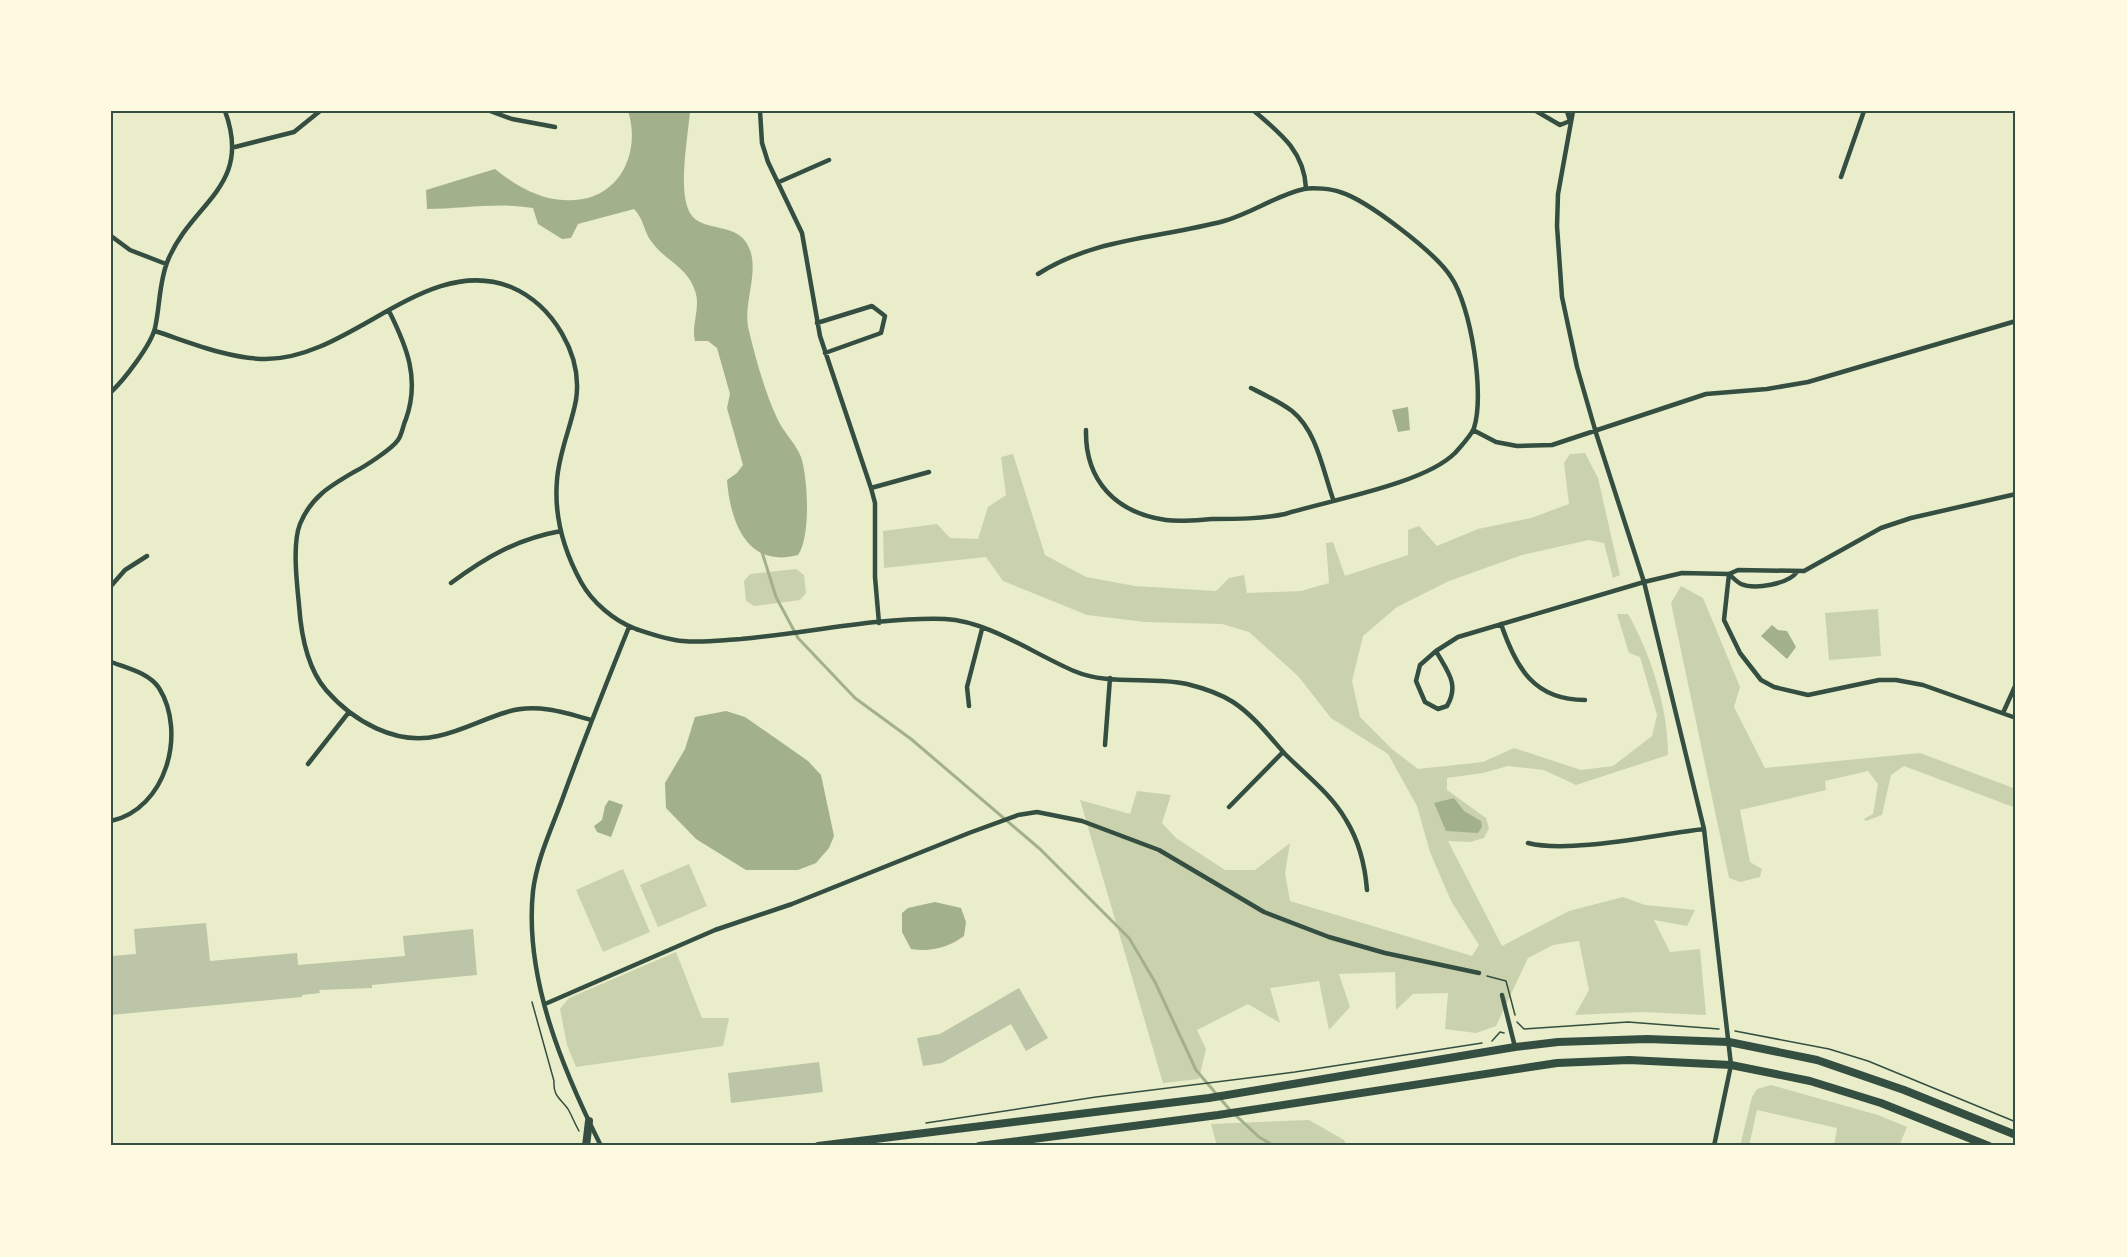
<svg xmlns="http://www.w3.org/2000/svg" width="2127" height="1257" font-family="Merriweather,serif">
<rect width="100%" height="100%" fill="#e9edc9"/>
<path fill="#cad2ad" d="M1585 453 1598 478 1620 575 1613 578 1604 543 1589 540 1522 555 1449 581 1397 607 1363 636 1352 681 1360 717 1392 749 1418 769 1483 762 1514 748 1581 770 1613 766 1652 736 1657 715 1640 657 1629 653 1617 614H1628C1651 655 1668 707 1668 755L1576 785 1544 770 1508 766 1483 773 1447 778V790L1486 818 1489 828 1484 838 1470 842 1448 841 1502 946 1569 911 1623 897 1645 905 1695 910 1687 926 1654 920 1670 952 1700 949 1706 1015 1641 1012 1575 1015 1589 990 1579 941 1553 945 1528 958 1496 1026 1476 1033 1445 1029 1448 993 1413 994 1396 1010 1395 972 1339 974 1350 1007 1329 1030 1319 981 1270 988 1280 1023 1248 1004 1197 1030 1206 1049 1199 1079 1163 1083 1080 800 1130 814 1137 791 1171 795 1162 823 1176 838 1225 870H1255L1290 843 1285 873 1290 901 1472 956 1479 945 1451 901 1430 852 1417 806 1388 754 1331 718 1298 676 1249 632 1222 624 1145 622 1087 615 1003 581 986 557 884 568 883 531 937 524 950 538 978 539 988 507 1006 495 1001 457 1013 454 1045 555 1086 577 1135 586 1216 591 1229 578 1244 575 1247 593 1301 591 1329 583 1326 543 1333 542 1345 576 1408 555V530L1419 526 1437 546 1478 529 1531 518 1569 504 1564 463 1570 454Z
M796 569 804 575 806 593 800 600 754 606 746 601 744 581 750 574Z
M1681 586 1703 598 1740 687 1734 707 1765 768 1920 753 2016 789V808L1904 766 1891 775 1882 815 1866 821 1864 819 1873 814 1878 784 1868 771 1825 781 1826 790 1740 810 1750 862 1762 869 1760 877 1740 882 1729 878 1671 603Z
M1878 609 1881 656 1829 660 1825 613Z
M689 864 707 906 658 927 640 885Z
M623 869 650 932 603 952 576 890Z
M676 952 702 1018H729L723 1046 576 1067 567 1045 560 1009 569 998Z
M1771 1085 1878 1115 1907 1127 1899 1146H1834L1837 1128 1757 1110 1749 1146H1740L1752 1097 1757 1089Z
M1309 1120 1344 1140 1347 1146H1217L1211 1124Z"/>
<path fill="#a3b18a" d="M628 111H690C688 137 678 188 689 211 700 235 740 219 750 250 759 275 742 305 749 331 756 360 765 392 777 418 783 432 795 442 801 457 808 478 811 537 798 555 747 569 730 521 727 480L737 473 743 465 727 408 730 394 717 348 708 341H695C691 325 700 310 696 294 689 267 666 262 651 241 643 230 645 221 634 209L578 224 571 238 562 239 538 224 533 208C498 202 462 209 427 209L426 190 495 169C517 187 545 203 575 200 621 197 641 151 628 111Z
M1408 407 1410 430 1398 432 1392 410Z
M1772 625 1778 630 1787 631 1796 647 1787 659 1761 636Z
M726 711 745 717 808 761 821 775 834 836 829 848 816 863 798 870H746L696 839 666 808 665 783 685 749 695 717Z
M1454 798 1464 811 1481 821 1482 827 1478 833 1446 831 1434 803Z
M609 800 623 805 611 837 597 832 594 826 602 820 605 806Z
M935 902 961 908 966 922 964 936C948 948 930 952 911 949L902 932V913L908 908Z"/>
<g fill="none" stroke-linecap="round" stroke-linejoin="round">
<path stroke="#a3b18a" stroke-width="3" d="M762 552 776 597 798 638 855 698 911 739 1040 849 1129 938 1155 982 1196 1070 1230 1110 1259 1137 1274 1146"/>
</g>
<path fill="#bcc5a7" d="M206 923 210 961 297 953 298 965 405 956 403 936 473 929 477 975 372 985V988L319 990 320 993 302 995V997L111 1015V956L136 954 134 929Z
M1019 988 1048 1038 1026 1051 1011 1024 942 1063 923 1066 917 1038 940 1034Z
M819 1062 823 1092 731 1103 728 1073Z"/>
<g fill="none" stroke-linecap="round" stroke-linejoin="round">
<path stroke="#344e41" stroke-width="1.5" d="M1487 976 1506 981 1515 1015
M532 1002 554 1081C553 1096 560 1098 568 1109 572 1116 575 1124 579 1131
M1517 1022 1524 1029 1628 1022 1719 1029
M1735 1031 1829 1049 1868 1061 2016 1122
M1492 1041 1500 1032 1504 1033
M926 1123 1096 1097 1295 1072 1482 1043"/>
<path stroke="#344e41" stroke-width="4.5" d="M490 111 512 119 555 127
M760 111 762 143 768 162 802 233 820 336 871 488 875 503V577L879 623
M1254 111C1280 133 1304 151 1306 188
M1536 111 1560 125 1570 121
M1567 111 1570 121
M1573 111 1558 194 1557 226 1562 297 1577 367 1596 433 1644 582 1704 829 1731 1065 1714 1146
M235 147 294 132 320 111
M1841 177 1864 111
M779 182 829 160
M111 236 130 250 166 264
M1038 274C1094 238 1161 238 1224 221 1252 213 1277 195 1304 189 1313 187 1332 189 1340 192 1367 200 1436 253 1451 277 1471 306 1485 395 1474 428 1471 436 1461 446 1455 453 1424 484 1330 500 1285 514 1261 519 1237 519 1212 519 1197 520 1181 522 1166 520 1116 513 1085 481 1086 430
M389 311C407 347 420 379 406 419 403 425 402 435 398 440 392 449 364 467 354 472 330 486 311 497 300 524 292 544 297 584 299 605 301 634 307 668 326 690 353 721 396 746 438 736 462 731 483 719 507 712 535 703 564 712 591 720
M817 323 872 306 885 316 881 333 825 353
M155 331C189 342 229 359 266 359 351 359 426 253 511 287 553 305 583 355 576 400 571 427 559 452 557 480 554 515 564 551 581 582 592 602 614 621 636 629 651 634 668 640 683 641 702 643 722 640 741 639 808 633 877 617 945 619 988 621 1034 654 1074 671 1109 686 1150 676 1187 684 1203 688 1219 693 1233 702 1253 715 1269 736 1285 754 1306 775 1331 794 1346 820 1359 841 1365 865 1367 890
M1251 388C1265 395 1280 402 1292 411 1317 431 1323 471 1333 499
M111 392C124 380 151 345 155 328 160 306 159 281 168 260 192 202 253 187 225 111
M1473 430 1496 442 1517 446 1552 445 1706 394 1767 389 1808 382 2016 321
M871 488 929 472
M1729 574 1724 620 1740 653 1761 680 1774 687 1808 695 1879 680H1896L1923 685 2016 718
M1729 574C1732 577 1737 582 1741 584 1755 590 1788 584 1797 572
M451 583C486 557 517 539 561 531
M111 586 125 570 147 556
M1501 624C1516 668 1534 700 1585 700
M1436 651 1458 637 1644 582 1682 573 1729 574 1738 570 1804 571 1881 528 1911 518 2016 494
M1436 651C1447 671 1460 684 1447 706L1438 709 1425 702 1416 681 1420 665Z
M111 662C127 668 149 673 159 688 187 733 166 809 111 821
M969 706 967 687 982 629
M2003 713 2016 684
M1105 745 1110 678
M308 764 349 712
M1229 807 1283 752
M1528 843C1570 854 1658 834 1704 829
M1502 995 1515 1047
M545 1004 715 930 792 904 969 833 1018 815 1037 812 1082 821 1159 850 1264 912 1329 937 1385 953 1479 973
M601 1146C563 1070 524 978 533 891 537 859 551 830 562 800 583 742 606 684 629 627"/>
<path stroke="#344e41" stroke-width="8" d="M586 1146 589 1121
M818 1146 1209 1098 1515 1047 1558 1042 1647 1039 1729 1042 1817 1060 1904 1090 2016 1135
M979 1146 1218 1115 1557 1063 1629 1060 1731 1065 1810 1081 1881 1103 1989 1146"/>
</g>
<rect width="2127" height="1257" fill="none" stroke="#fefae0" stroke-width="225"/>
<rect x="112" y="112" width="1902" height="1032" fill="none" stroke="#344e41" stroke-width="2"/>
</svg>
